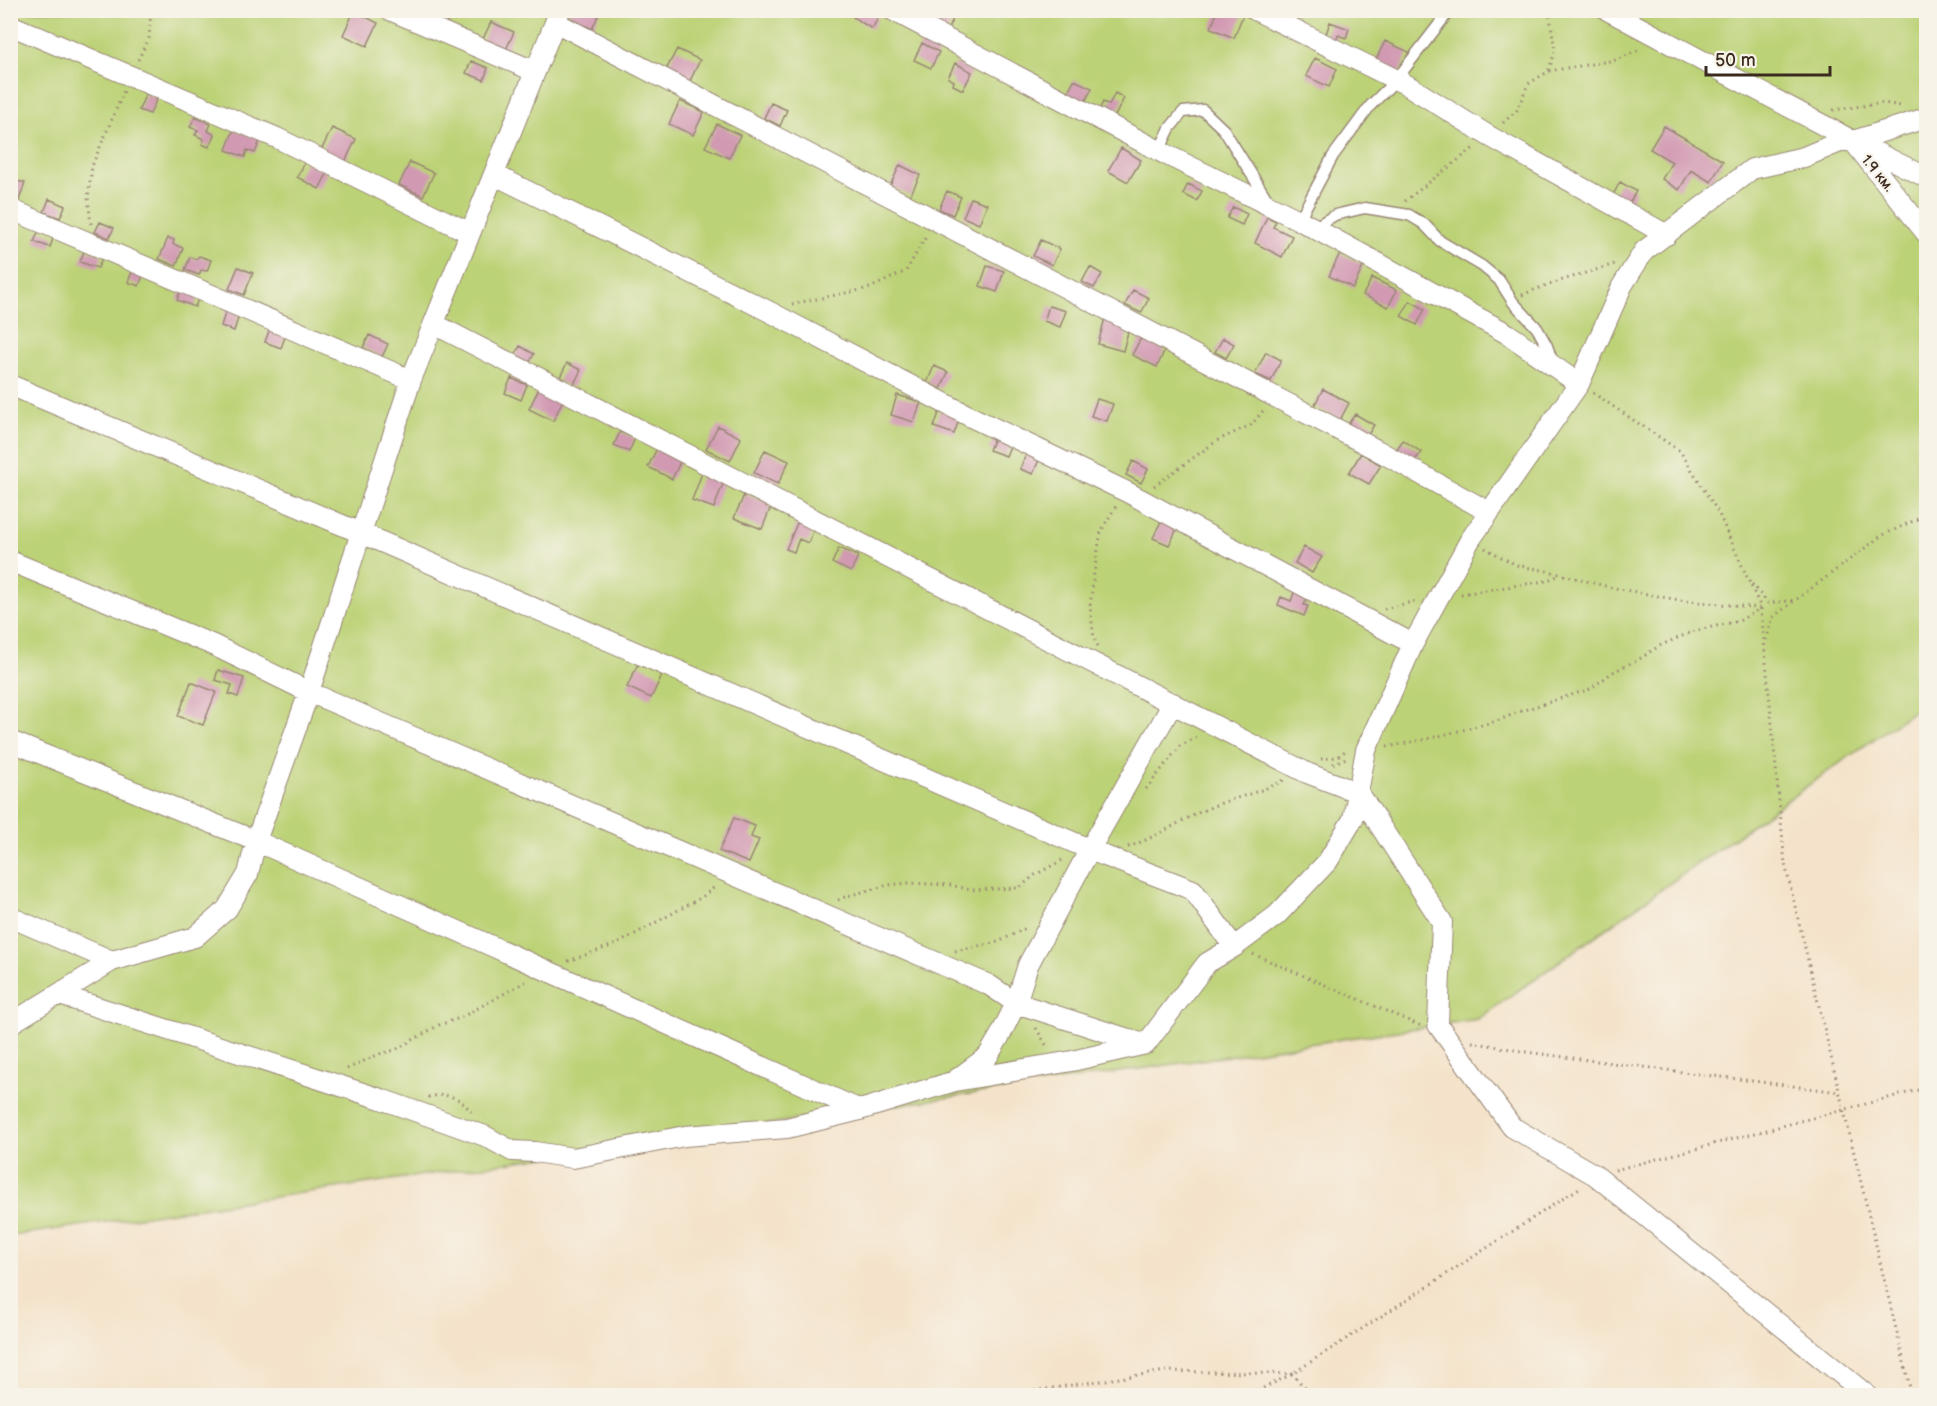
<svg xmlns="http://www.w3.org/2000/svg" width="1937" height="1406" font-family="'Balsamiq Sans',sans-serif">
<rect width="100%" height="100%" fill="#f7f3e8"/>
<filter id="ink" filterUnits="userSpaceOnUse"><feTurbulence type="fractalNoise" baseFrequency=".0167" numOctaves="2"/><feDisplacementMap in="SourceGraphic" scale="12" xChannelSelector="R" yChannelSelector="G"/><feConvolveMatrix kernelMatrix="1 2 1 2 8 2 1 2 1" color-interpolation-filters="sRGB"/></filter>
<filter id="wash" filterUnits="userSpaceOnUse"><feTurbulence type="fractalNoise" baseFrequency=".008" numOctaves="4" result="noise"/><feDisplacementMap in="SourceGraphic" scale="24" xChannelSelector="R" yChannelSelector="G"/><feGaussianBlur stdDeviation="1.35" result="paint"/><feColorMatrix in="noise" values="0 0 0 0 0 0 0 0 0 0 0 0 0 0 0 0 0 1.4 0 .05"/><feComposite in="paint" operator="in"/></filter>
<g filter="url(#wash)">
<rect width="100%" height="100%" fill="#f4e3ca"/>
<path fill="#bcd276" stroke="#7c7e4a" stroke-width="1.5" d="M11 11H1926V702L1478 1019 11 1236Z"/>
<g id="blocks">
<path fill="#d199b2" d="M571 10H601L592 29 568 17Z
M857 10H874L872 14 878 18 872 29 853 17Z
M936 10H958L946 32 929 24Z
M1218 10 1244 12 1234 38 1211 28Z
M354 11 378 23 367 46 343 35Z
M491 22 514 32 505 52 482 41Z
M1330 22 1349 29 1346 38 1338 35 1336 41 1325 37Z
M1385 41 1409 52 1398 76 1374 64Z
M922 43 939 52 931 68 914 60Z
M677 49 700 60 689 83 665 72Z
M1315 58 1337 69 1329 87 1306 76Z
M471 61 488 68 484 80 466 73Z
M955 63 972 72 963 90 953 85 954 81 948 78Z
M1074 80 1092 88 1084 104 1066 95Z
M146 93 157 98 150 114 139 110Z
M1115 93 1124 98 1112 122 1097 114 1103 102 1109 105Z
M680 101 704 112 693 135 669 124Z
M771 103 787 110 780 126 764 118Z
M195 117 211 124 208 131 215 135 209 147 202 144 204 139 195 135 198 130 190 127Z
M717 124 740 135 729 158 705 147Z
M1664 126 1723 161 1711 182 1691 170 1679 190 1662 179 1672 162 1650 149Z
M332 128 356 139 345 162 321 151Z
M234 129 261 138 255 153 247 150 245 157 226 150Z
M1121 148 1141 160 1128 182 1108 171Z
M306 161 328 172 319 189 297 177Z
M410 162 434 173 423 196 399 185Z
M900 165 920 175 910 196 890 186Z
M10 179 25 183 19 200 10 197Z
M1620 182 1636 191 1628 206 1612 197Z
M1188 184 1202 191 1197 201 1183 194Z
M947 191 961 197 953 215 939 209Z
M971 198 987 204 979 224 963 217Z
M49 199 65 206 60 218 44 212Z
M1233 207 1247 214 1242 225 1227 218Z
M1267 217 1276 221 1273 227 1292 236 1282 257 1255 243Z
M100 222 114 228 109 238 95 232Z
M39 230 54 236 50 247 34 242Z
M168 238 174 240 173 244 183 248 176 266 159 259Z
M1041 240 1060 249 1052 265 1033 256Z
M85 249 103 255 98 268 80 262Z
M1340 253 1364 265 1353 288 1329 276Z
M199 256 211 260 207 271 201 270 199 275 185 270 190 257 196 259Z
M987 266 1004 271 997 292 980 286Z
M238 267 253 273 244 295 229 289Z
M1090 267 1102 274 1094 288 1082 282Z
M133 269 144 273 139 286 128 282Z
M1372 278 1397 290 1388 307 1363 295Z
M181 289 199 296 195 307 177 300Z
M1133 290 1149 298 1141 313 1125 305Z
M1410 301 1425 309 1417 325 1401 316Z
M1049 306 1066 311 1060 327 1044 321Z
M227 307 240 312 234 331 221 326Z
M1105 318 1130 324 1123 351 1098 344Z
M270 328 286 334 281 348 265 342Z
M369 335 388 344 382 357 363 348Z
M1141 338 1165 349 1157 367 1132 355Z
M1223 338 1234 344 1226 358 1215 352Z
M520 346 534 354 528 365 514 357Z
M1266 352 1281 360 1271 381 1255 374Z
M567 363 581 370 572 388 558 381Z
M934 366 948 372 941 389 927 383Z
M511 378 527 385 521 400 505 393Z
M540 386 564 398 553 421 529 409Z
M1323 389 1349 403 1340 420 1314 406Z
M897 395 921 402 914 422 891 415Z
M1097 399 1113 404 1107 421 1091 416Z
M940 410 960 417 954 434 934 427Z
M1355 414 1374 425 1366 438 1347 426Z
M718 426 741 438 730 461 706 449Z
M620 432 635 438 629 452 614 445Z
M996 433 1013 439 1006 456 989 450Z
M1403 440 1421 452 1412 465 1394 453Z
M659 444 683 456 672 479 648 467Z
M765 450 789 461 778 484 754 473Z
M1028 450 1041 455 1033 474 1020 469Z
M1361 453 1381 465 1369 484 1349 473Z
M1133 461 1148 469 1141 483 1126 475Z
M702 473 724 481 714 508 692 500Z
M745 493 772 504 762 529 734 518Z
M798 521 815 527 808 543 799 539 794 552 786 549Z
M1161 521 1177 529 1169 545 1153 538Z
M1304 547 1322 557 1312 573 1295 563Z
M839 548 858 556 851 572 832 563Z
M1295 590 1308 596 1304 605 1308 606 1304 616 1278 605 1281 597 1291 601Z
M638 664 662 675 651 698 627 687Z
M218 670 244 678 238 697 229 694 232 685 215 680Z
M191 682 216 692 203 725 178 716Z
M734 818 755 826 751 837 759 840 749 863 719 851Z"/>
</g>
</g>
<g filter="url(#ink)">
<use href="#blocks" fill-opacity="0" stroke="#988674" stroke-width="1.5"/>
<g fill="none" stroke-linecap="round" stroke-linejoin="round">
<g stroke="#988674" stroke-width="13">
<path id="lane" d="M1159 151 1170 128 1183 112 1203 110 1224 130 1268 201
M1299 220 1333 156 1370 106 1396 80 1450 10
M1313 228 1335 215 1365 208 1409 215 1424 224 1440 241 1482 266 1499 280 1513 302 1537 328 1547 346 1553 363"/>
</g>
<g stroke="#988674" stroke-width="22">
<path id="street" d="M390 10 534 71
M892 10 1165 154 1299 220 1508 334 1579 384
M1255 10 1407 85 1489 136 1667 235
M1607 10 1853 141 1926 177
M555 22 1377 450 1489 512
M10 25 277 138 470 233
M1856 145 1926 233
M495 175 770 312 971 417 1127 492 1413 644
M10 209 411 380
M434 324 1307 773 1359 793 1442 922 1438 1025 1512 1127 1595 1175 1868 1396
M10 385 361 533 1105 856 1193 890 1234 947 1207 963 1146 1044 1072 1061 955 1081 860 1110 787 1128 685 1136 573 1158 535 1152 512 1151 485 1136 381 1099 60 995
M10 561 213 645 309 692 989 985 1016 1003 1144 1044
M10 741 256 841 860 1110
M10 917 112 961
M1234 947 1277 915 1328 861 1353 819 1366 750 1413 644 1470 540 1579 384 1622 286 1644 251 1752 169 1804 157 1842 141H1853L1926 118
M10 1024 112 961 195 937 227 909 248 874 256 841 309 692 411 380 560 10
M957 1079 988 1056 1001 1034 1016 1003 1028 965 1090 849 1173 703"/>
</g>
<path stroke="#988674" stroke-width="3" stroke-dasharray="1.5 4.5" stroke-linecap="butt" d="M1549 10 1555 51 1549 70
M138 60 149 38 151 10
M1833 110 1884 103 1901 106
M1503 123 1517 110 1528 84 1549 71 1616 60 1641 49
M1405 201 1475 147
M91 224 88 198 92 166 124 91
M1522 295C1552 282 1584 274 1615 264
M792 304 870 288 906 271 927 235
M1593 393 1680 451 1718 512 1761 608 1785 864 1912 1396
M1154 486 1218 440 1251 425 1263 411
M1485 548 1516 565 1552 572 1609 587 1679 600 1761 608
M1752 584 1768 603 1796 600
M1461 594 1545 581 1560 575
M1384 609 1416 601
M1766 640 1773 617 1881 536 1926 515
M1098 646 1094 638 1090 607 1094 573 1101 531 1116 506
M1387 747 1427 739 1497 721 1521 711 1590 689 1613 672 1641 658 1659 646 1694 631 1739 621 1761 608
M1321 759 1337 757 1348 749
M1333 764 1346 758
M1146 789 1180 746 1197 737
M1128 847C1157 837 1181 820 1209 808 1234 797 1261 793 1284 780
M838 900 847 896 888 885 909 883 950 885 971 890 1019 888 1035 875 1066 858
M955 951 998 942 1028 927
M1253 954 1421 1026
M568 961 617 944 702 897 716 886
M1036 1028 1048 1048
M1472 1042 1526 1052 1839 1092
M347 1069 379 1054 395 1050 439 1025 460 1018 527 981
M428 1097C446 1093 460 1096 471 1112
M1615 1170 1926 1088
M999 1396 1166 1371 1292 1374 1313 1396
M1247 1396 1292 1374 1581 1187"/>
<use href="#lane" stroke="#fff" stroke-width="10"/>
<use href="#street" stroke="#fff" stroke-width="20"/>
</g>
</g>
<g text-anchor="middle" stroke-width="4.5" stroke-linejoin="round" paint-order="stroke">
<g font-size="15" fill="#3b2a1e" stroke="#f7f3e8">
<text transform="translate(1878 173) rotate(51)" y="5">1.9 км.</text>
</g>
</g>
<rect width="1937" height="1406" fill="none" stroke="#f7f3e8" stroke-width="36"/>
<path d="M1706 66v9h124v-9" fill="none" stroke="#3b2a1e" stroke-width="3"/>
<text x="1715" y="66" font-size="18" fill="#3b2a1e" stroke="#f7f3e8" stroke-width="4.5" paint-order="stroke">50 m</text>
</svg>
